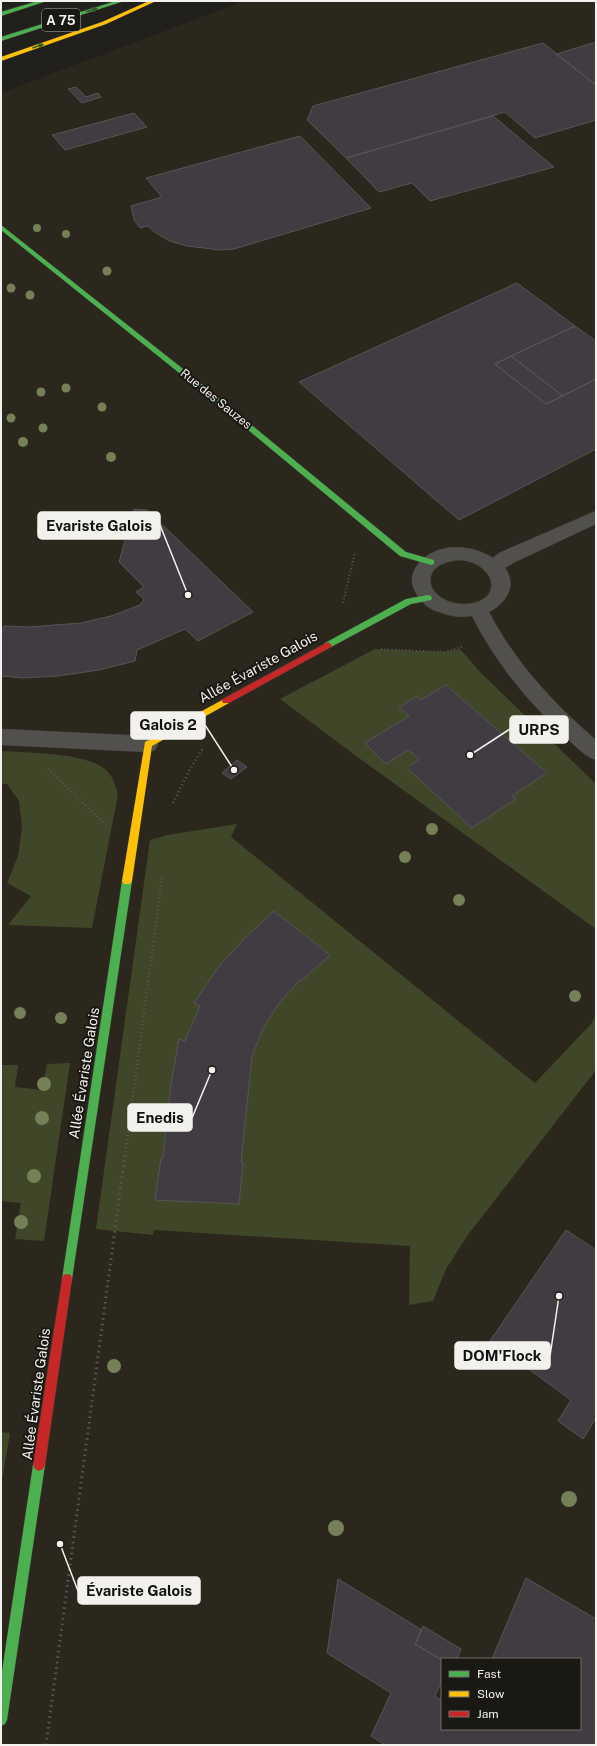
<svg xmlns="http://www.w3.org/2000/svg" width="597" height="1746" font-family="'Public Sans',sans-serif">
<rect width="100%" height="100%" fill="#21201d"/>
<path fill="#2b271d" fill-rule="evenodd" d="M244 1H596V1745H1V93ZM442 1659H580V1729H442Z"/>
<path fill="#404728" d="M375 649 445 652 460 649 482 674 596 784V929L363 761 280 699Z
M1 751C27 753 91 752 108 772 114 779 116 787 118 795L92 928 8 925 31 896 7 883 18 856 22 827 19 801 7 784H1Z
M237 824 231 837 535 1083 591 1024 596 1014V1070L467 1236 446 1269 433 1301 409 1305 410 1246 154 1230 153 1235 96 1229 150 840 168 835Z
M70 1063 44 1241 15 1239 21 1203 1 1201V1065H18L15 1087 42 1090 47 1064Z
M1 1432 10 1433 1 1487Z"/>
<path fill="#403c42" stroke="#565555" d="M596 42V85L556 54Z
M543 43 596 85V120L535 138 505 112 346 158 307 120 313 106Z
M76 87 86 97 98 93 101 97 82 103 68 89Z
M134 113 147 127 65 150 52 135Z
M493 116 554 167 430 201 412 183 379 192 346 158Z
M300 136 371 208 234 249 220 250 187 246 170 241 156 233 148 226 140 228 134 220 131 206 162 197 146 178Z
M517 283 575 326 495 364 546 404 596 379V449L459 520 299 382Z
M575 326 596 341V379L563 396 511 356Z
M511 356 563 396 546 404 495 364Z
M134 509 147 510 253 612 198 641 185 629 137 650 135 661 99 670 58 676 23 678 1 676V635L4 626 29 627 81 623 111 616 140 605 144 599 136 592 144 587 119 562Z
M446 685 547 773 512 796 516 799 472 828 407 768 419 759 408 750 386 764 365 743 409 716 399 707 417 696 421 700Z
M237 760 247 767 231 779 222 773Z
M274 911 330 955 301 981 300 980 280 1002 264 1027 252 1056 241 1162H243L239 1204 155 1200 161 1158H163L171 1084 179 1039 185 1041 200 1006 194 1003 219 966 247 936Z
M566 1230 596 1250V1418L583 1439 558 1421 571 1400 490 1341Z
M526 1578 596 1619V1745H385L371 1736 391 1693 327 1653 338 1579 422 1630 415 1644 442 1660V1680L435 1696 442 1701V1729H580V1659H492Z
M423 1626 461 1649 457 1659 442 1660 415 1644Z"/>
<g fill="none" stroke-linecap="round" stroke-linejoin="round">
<g stroke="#3d3c39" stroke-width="1">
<path id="street" d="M596 511V524L513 563 505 568C518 586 506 603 489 612 515 662 553 703 596 740V760C584 756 574 745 565 736 527 701 495 662 472 616 461 618 449 616 439 612 428 609 422 603 416 593 411 585 410 576 416 567 432 542 470 543 493 558L499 553ZM462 560C499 566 502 602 466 604 425 605 414 561 462 560Z
M1 729 148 736 155 738 158 744 155 750 148 752 1 745Z"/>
</g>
<g stroke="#3d3c39" stroke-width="1">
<path id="fast" d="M38 1H47L1 16V12Z
M116 1H124L1 41V37Z
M1 225 192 376 406 552 434 560V564L431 565 400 556 188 380 1 230Z
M428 595 431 596 432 598 431 600 411 604 331 647 328 648 324 645 325 643 406 599Z
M127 877 130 878 132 881 72 1279 71 1283 67 1284 63 1283 62 1279 122 881 124 878Z
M39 1459 43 1461 45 1465 7 1720 5 1724 1 1726V1678L33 1465 35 1461Z"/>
</g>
<g stroke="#3d3c39" stroke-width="1">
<path id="slow" d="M149 1H156L106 24 1 61V57L102 22Z
M226 698 230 701 229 703 152 746 132 881 130 884H124L122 881 145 742Z"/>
</g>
<g stroke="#3d3c39" stroke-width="1">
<path id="jam" d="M328 642 332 645 331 647 229 703H223L222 701 223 699Z
M67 1274 71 1275 72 1279 45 1465 43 1469 39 1471 35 1469 33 1465 62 1279 63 1275Z"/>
</g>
<path stroke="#595856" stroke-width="2" stroke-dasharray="1 2.5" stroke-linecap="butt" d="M343 603 355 552
M381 649 445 652 464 646"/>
<path stroke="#595856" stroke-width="2.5" stroke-dasharray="1 3" stroke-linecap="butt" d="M48 769 105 824
M173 803 189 771 203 748
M125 1156 162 877"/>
<path stroke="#595856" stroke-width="3" stroke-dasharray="1.5 4" stroke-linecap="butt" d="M46 1745 125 1155"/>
<use href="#street" fill="#51504d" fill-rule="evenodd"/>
<use href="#fast" fill="#4caf50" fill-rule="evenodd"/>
<use href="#slow" fill="#ffc107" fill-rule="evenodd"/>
<use href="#jam" fill="#c62828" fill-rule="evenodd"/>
</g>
<g fill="#768056">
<circle cx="37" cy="228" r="4"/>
<circle cx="66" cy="234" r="4"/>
<circle cx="107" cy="271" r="4.5"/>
<circle cx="11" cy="288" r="4.5"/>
<circle cx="30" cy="295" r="4.5"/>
<circle cx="66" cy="388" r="4.5"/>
<circle cx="41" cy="392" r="4.5"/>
<circle cx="102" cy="407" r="4.5"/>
<circle cx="11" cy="418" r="4.5"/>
<circle cx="43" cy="428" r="4.5"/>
<circle cx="23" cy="442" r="5"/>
<circle cx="111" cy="457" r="5"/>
<circle cx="42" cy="531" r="5"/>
<circle cx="432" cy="829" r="6"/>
<circle cx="405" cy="857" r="6"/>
<circle cx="459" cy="900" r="6"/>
<circle cx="575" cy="996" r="6"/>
<circle cx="20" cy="1013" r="6"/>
<circle cx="61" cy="1018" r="6"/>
<circle cx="44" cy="1084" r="7"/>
<circle cx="42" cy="1118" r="7"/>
<circle cx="34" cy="1176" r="7"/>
<circle cx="21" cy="1222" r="7"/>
<circle cx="114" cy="1366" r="7"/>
<circle cx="569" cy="1499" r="8"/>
<circle cx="336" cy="1528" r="8"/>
</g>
<defs><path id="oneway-solid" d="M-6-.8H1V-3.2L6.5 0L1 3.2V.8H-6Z"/></defs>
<g fill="#305c2e">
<use href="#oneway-solid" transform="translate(92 10) rotate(-17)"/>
<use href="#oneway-solid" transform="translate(38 46) rotate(-19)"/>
</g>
<g text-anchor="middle" stroke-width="4" stroke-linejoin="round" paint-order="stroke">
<g font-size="12" fill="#f3f1ed" stroke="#1a1812">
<text transform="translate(216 399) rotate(39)" y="4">Rue des Sauzes</text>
</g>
<rect fill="#1a1812" stroke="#b2b0ab" stroke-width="1" x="42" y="9" width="38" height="22" rx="3"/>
<g font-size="13" font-weight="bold" fill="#f3f1ed">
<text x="61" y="25">A 75</text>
</g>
<g font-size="14" fill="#f3f1ed" stroke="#1a1812">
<text transform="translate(258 667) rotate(-29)" y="5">Allée Évariste Galois</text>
<text transform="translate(84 1073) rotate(-81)" y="5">Allée Évariste Galois</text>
<text transform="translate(36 1394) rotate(-82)" y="5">Allée Évariste Galois</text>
</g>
</g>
<path fill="none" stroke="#f3f1ed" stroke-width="1.5" d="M188 595L160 525M234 770L205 725M470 755L510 729M212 1070L192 1118M559 1296L550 1356M60 1544L78 1591"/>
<g fill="#f3f1ed" stroke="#1a1812" stroke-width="1.5">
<circle cx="188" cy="595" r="4"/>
<circle cx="234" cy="770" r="4"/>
<circle cx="470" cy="755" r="4"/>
<circle cx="212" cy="1070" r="4"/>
<circle cx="559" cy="1296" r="4"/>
<circle cx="60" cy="1544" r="4"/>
</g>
<g fill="#f3f1ed" stroke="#f3f1ed" stroke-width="1.5">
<rect x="38" y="512" width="122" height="27" rx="4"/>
<rect x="131" y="712" width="74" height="27" rx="4"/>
<rect x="510" y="716" width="58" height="27" rx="4"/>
<rect x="128" y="1104" width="64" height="27" rx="4"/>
<rect x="455" y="1342" width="95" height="27" rx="4"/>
<rect x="78" y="1577" width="122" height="27" rx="4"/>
</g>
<g font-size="15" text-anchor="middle" font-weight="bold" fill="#111">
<text x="99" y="531">Evariste Galois</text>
<text x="168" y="730">Galois 2</text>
<text x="539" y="735">URPS</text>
<text x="160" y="1123">Enedis</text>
<text x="502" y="1361">DOM'Flock</text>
<text x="139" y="1596">Évariste Galois</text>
</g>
<rect width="597" height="1746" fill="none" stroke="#f3f1ed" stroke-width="4"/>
<rect x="441" y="1658" width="140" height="72" fill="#1a1812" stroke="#716f6a"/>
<rect x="449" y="1671" width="20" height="6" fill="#4caf50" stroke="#716f6a"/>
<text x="477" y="1678" font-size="12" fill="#f3f1ed">Fast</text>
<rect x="449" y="1691" width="20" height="6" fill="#ffc107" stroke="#716f6a"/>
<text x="477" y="1698" font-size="12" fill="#f3f1ed">Slow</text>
<rect x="449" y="1711" width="20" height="6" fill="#c62828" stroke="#716f6a"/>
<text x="477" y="1718" font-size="12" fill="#f3f1ed">Jam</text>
</svg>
